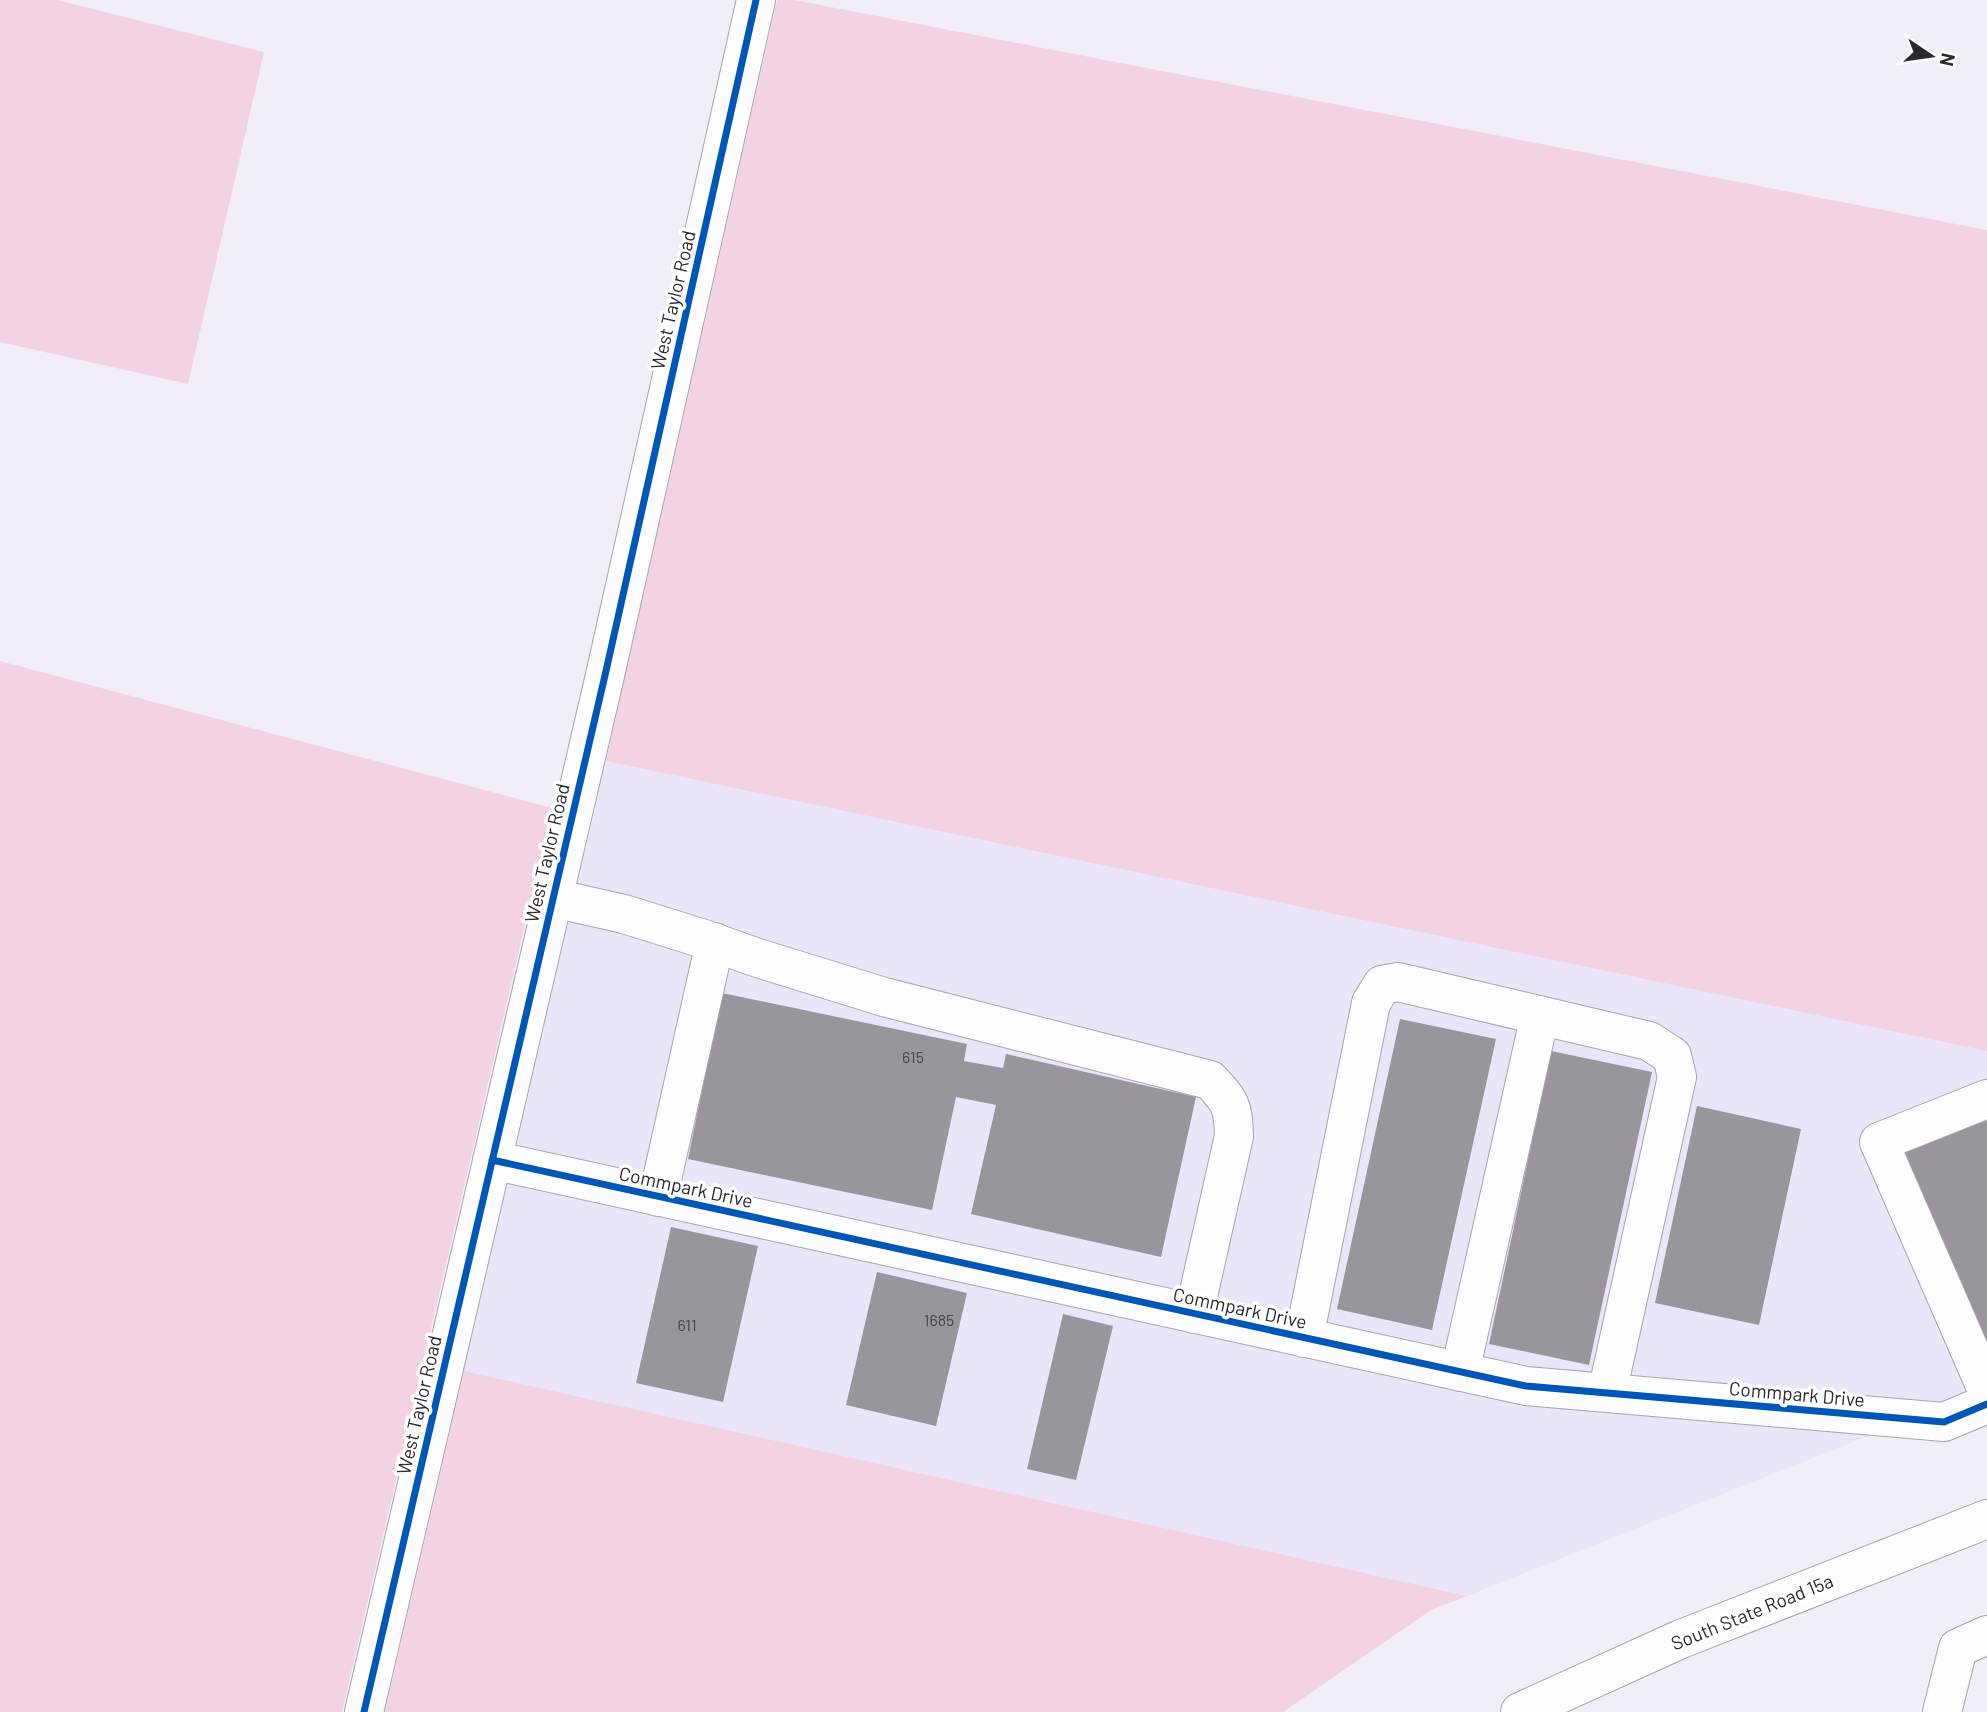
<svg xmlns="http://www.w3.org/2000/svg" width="1987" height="1712" font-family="Barlow,sans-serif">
<rect width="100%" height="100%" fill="#f1eef8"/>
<path fill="#eae5f8" d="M606 761 1987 1051V1383L1939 1404 1528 1368 516 1147Z
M508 1182 1873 1434 1467 1596 464 1371Z"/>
<path fill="#f3d2e3" d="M0 0H57L264 52 188 384 0 342Z
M777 0H794L1987 230V1051L606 761Z
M0 661 552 808 342 1712H0Z
M464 1371 1467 1596 1431 1610 1283 1712H385Z"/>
<path fill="#9a959d" d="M722 993 967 1044 964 1061 1003 1068 1006 1054 1196 1097 1161 1257 971 1214 996 1105 956 1097 932 1210 688 1159Z
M1400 1019 1496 1039 1432 1330 1337 1309Z
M1551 1051 1652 1072 1589 1365 1489 1344Z
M1697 1106 1801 1129 1759 1325 1655 1303Z
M1987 1115V1375L1899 1149Z
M671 1227 758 1246 723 1402 636 1383Z
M877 1272 967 1293 936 1426 846 1405Z
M1063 1314 1113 1326 1076 1480 1027 1469Z"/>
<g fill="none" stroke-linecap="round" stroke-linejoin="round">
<g stroke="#a7a5ac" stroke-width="40">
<path id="minor" d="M553 898 624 914 704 939 758 958 884 997 1210 1080C1231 1102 1233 1106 1234 1136L1194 1314
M1987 1099 1879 1142 1987 1390
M492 1160 1526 1386 1944 1422 1987 1404
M658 1197 715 942
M1304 1338 1371 1003 1382 985 1398 982 1649 1041 1672 1056 1677 1077 1607 1393
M1460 1372 1540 1015
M364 1712 606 671 756 0
M1942 1712 1958 1648 1987 1635"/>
</g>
<g stroke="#a7a5ac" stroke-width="40">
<path id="highway" d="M1520 1712 1681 1639 1987 1519"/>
</g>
<use href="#minor" stroke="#fdfcfe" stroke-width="38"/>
<use href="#highway" stroke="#fdfcfe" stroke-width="38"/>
<g stroke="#fff" stroke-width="11">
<path id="cycleway" d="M492 1160 1526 1386 1944 1422 1987 1404
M364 1712 606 671 756 0"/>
</g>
<use href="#cycleway" stroke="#0057b8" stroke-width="7"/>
</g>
<g text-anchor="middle" stroke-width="7" stroke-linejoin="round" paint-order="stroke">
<g font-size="16" fill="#47444b">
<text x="913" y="1063">615</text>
<text x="939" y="1326">1685</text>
<text x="687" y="1331">611</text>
</g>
<g font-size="19" fill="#2b2930" stroke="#fff">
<text transform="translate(673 300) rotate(-77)" y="7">West Taylor Road</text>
<text transform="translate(547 853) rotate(-77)" y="7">West Taylor Road</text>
<text transform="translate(686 1187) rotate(12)" y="7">Commpark Drive</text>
<text transform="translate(1240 1308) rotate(12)" y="7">Commpark Drive</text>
<text transform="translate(1797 1394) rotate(5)" y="7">Commpark Drive</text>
<text transform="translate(419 1405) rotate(-77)" y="7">West Taylor Road</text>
<text transform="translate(1752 1612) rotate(-22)" y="7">South State Road 15a</text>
</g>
</g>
<g transform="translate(1931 56) rotate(103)" stroke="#ffffff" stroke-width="5" paint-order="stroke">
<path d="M0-5L12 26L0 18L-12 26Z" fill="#2b2930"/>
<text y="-10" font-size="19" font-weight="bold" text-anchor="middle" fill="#2b2930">N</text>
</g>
</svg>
